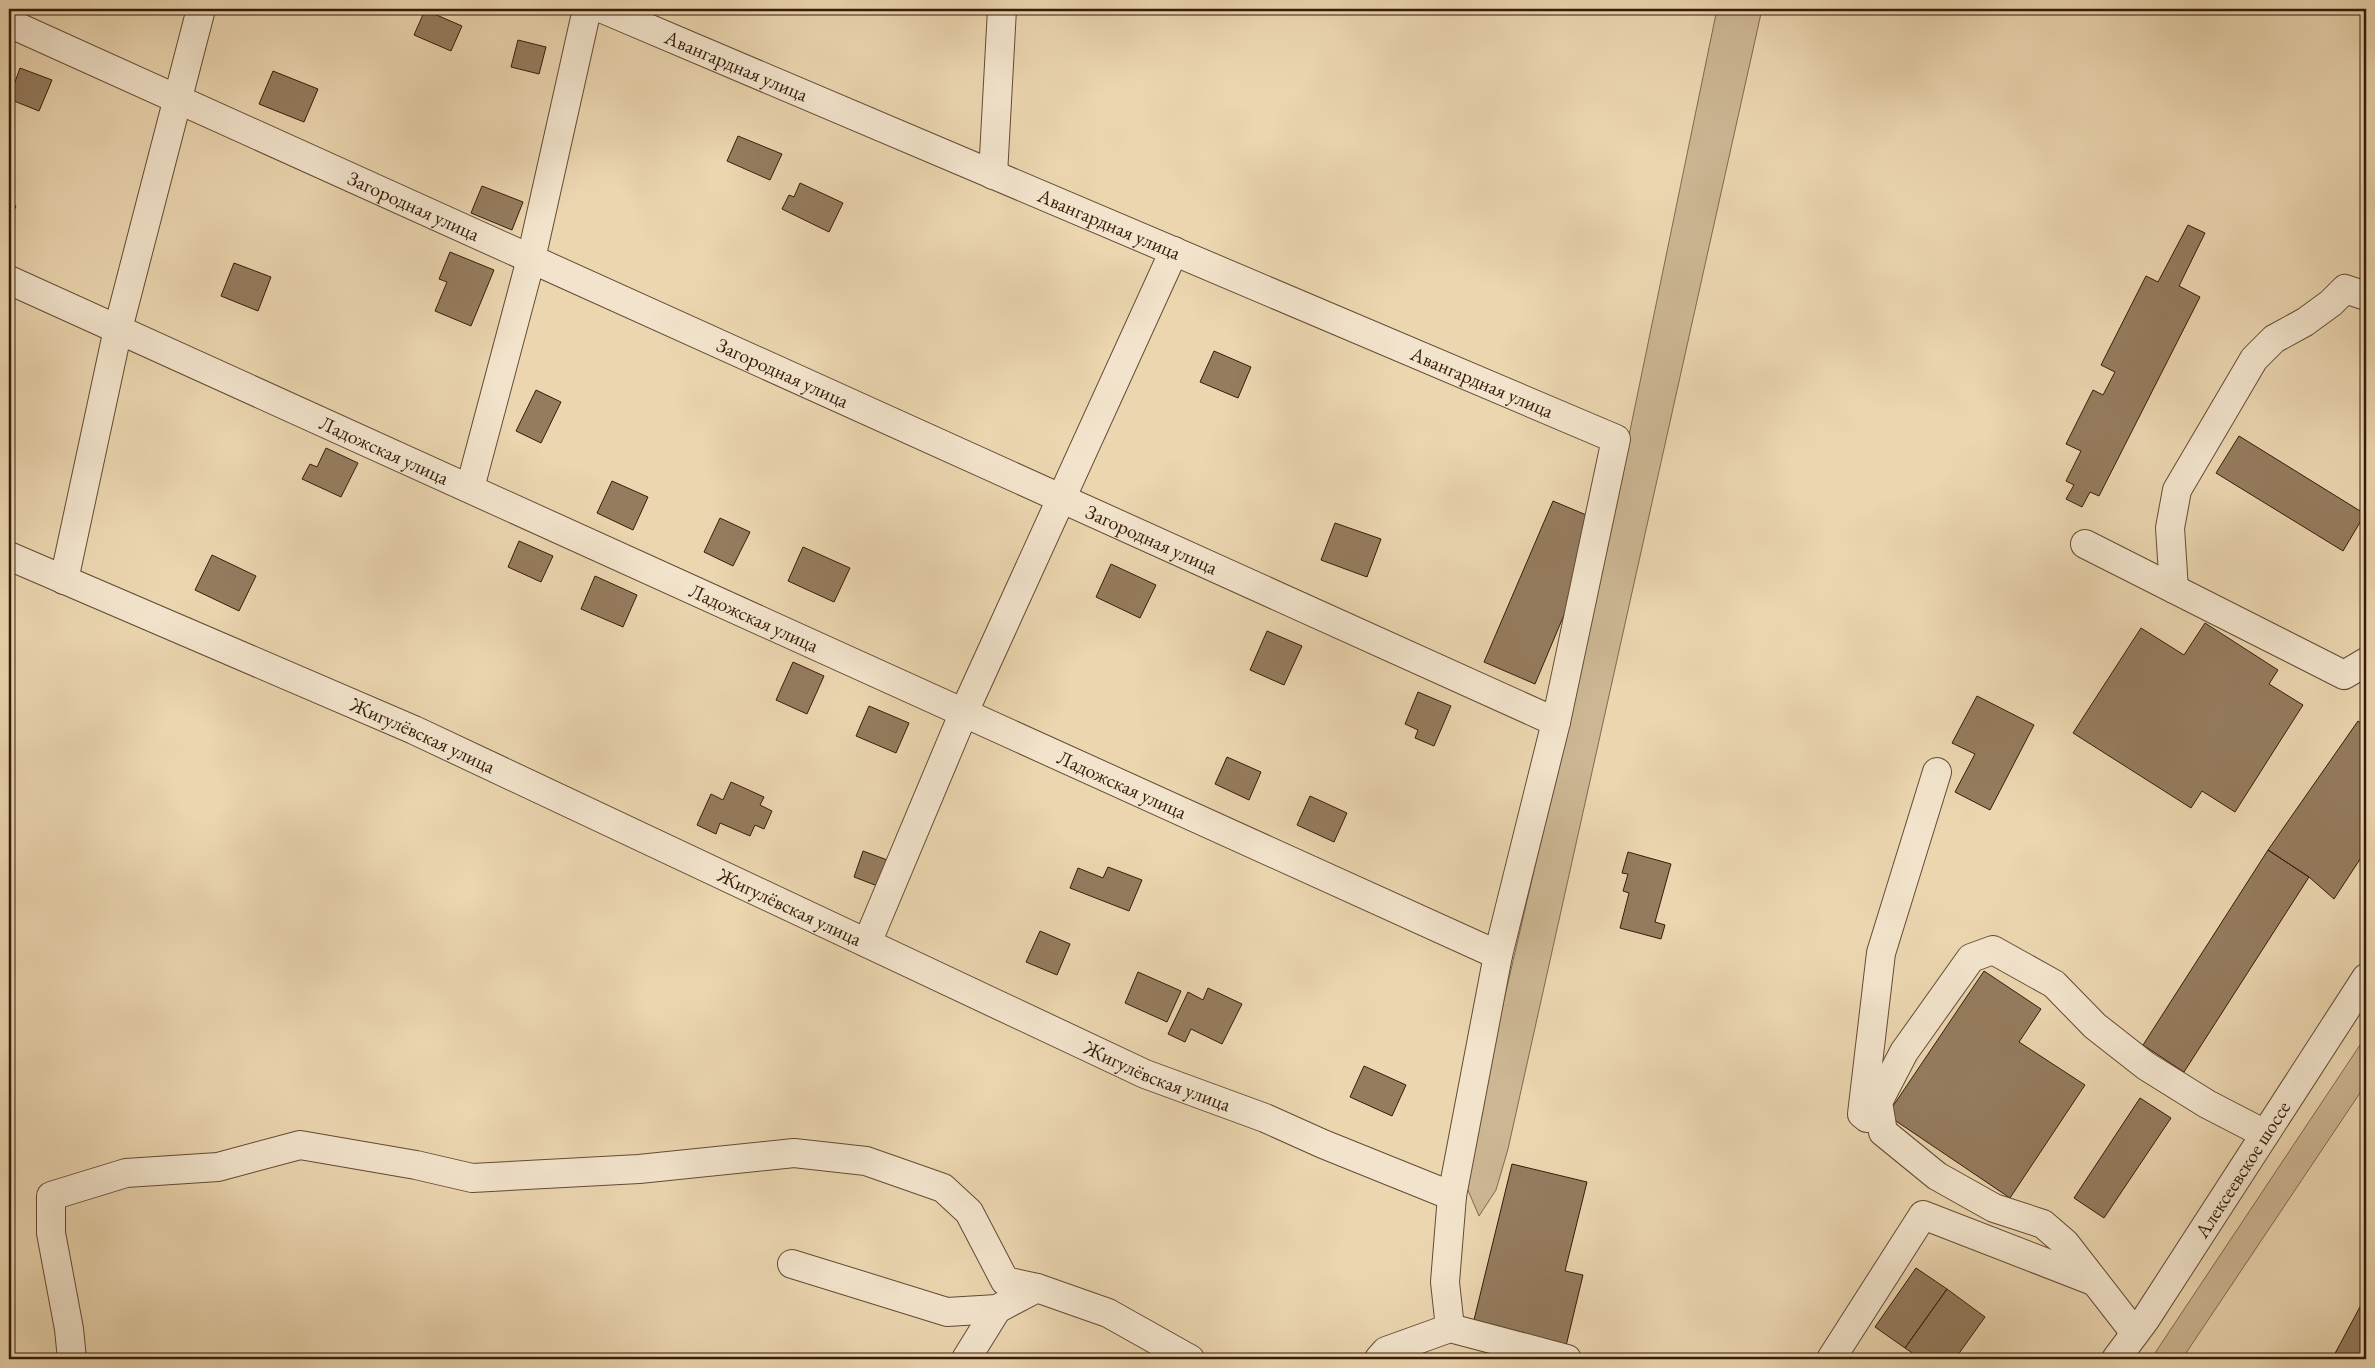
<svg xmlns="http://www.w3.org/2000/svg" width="2375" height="1368" font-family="'EB Garamond',serif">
<rect width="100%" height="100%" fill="#ebd6b0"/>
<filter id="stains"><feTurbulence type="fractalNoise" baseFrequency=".004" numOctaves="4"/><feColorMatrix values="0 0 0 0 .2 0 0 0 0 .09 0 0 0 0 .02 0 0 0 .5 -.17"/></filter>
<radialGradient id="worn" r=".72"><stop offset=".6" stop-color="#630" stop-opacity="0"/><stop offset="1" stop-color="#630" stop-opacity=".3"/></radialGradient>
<path fill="#ccb693" stroke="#82684e" d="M1717 9H1762L1508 1149 1496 1190 1479 1216 1467 1188 1470 1146 1580 673Z
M2366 1036V1084L2182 1359H2151Z"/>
<path fill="#957c5f" stroke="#371b08" d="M425 10 462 26 451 51 414 35Z
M518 40 546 47 539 74 511 67Z
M20 68 52 80 39 111 9 99Z
M273 71 318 89 304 122 259 104Z
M738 136 782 154 770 180 727 161Z
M800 183 843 203 829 232 782 209 789 195 794 197Z
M482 186 523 202 512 230 471 213Z
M9 203 16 206 9 222Z
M2188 225 2205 233 2179 286 2200 297 2099 496 2090 492 2082 507 2066 499 2074 485 2066 481 2081 451 2066 444 2093 390 2103 395 2115 372 2101 365 2146 276 2158 282Z
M450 252 494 270 471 326 435 311 447 282 439 279Z
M234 263 271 277 258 311 221 296Z
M1214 351 1251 367 1238 398 1200 382Z
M536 390 561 402 541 443 516 431Z
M2239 436 2365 514 2343 551 2216 473Z
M326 448 358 463 341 497 302 479 310 464 317 467Z
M612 481 648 497 633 530 597 513Z
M1553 501 1603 522 1535 684 1484 662Z
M720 518 750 532 733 566 704 552Z
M1335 523 1381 539 1367 577 1321 560Z
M519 541 553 556 541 582 508 567Z
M803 547 850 568 834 602 788 581Z
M212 555 256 576 239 611 195 590Z
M1111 564 1156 585 1140 618 1096 597Z
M595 576 637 595 623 627 581 609Z
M2205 623 2278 670 2269 684 2303 705 2235 812 2202 791 2191 808 2073 733 2141 628 2184 655Z
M1267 631 1302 646 1284 685 1250 670Z
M793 662 824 676 807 714 776 700Z
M1418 692 1451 706 1434 746 1415 738 1418 730 1405 724Z
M1977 696 2034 725 1990 810 1955 792 1975 754 1952 743Z
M869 706 909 723 896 753 856 736Z
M2358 721 2366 727V850L2334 899 2309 877 2268 850Z
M1227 757 1261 772 1249 800 1215 784Z
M731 782 764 797 760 805 772 811 764 829 755 825 750 836 720 823 716 834 697 825 711 794 723 800Z
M1310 796 1347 813 1334 842 1297 825Z
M2268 850 2309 877 2184 1072 2143 1045Z
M863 851 898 864 888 890 854 877Z
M1628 852 1671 864 1655 922 1665 925 1661 939 1620 928 1629 893 1623 891 1628 874 1622 873Z
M1108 867 1142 880 1129 911 1070 888 1078 868 1103 878Z
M1040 931 1070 944 1057 975 1026 962Z
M1984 971 2041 1009 2019 1042 2085 1085 2010 1198 1887 1115Z
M1138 972 1181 991 1167 1022 1125 1003Z
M1208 988 1242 1004 1222 1044 1191 1029 1185 1042 1168 1034 1188 992 1203 1000Z
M1364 1066 1406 1085 1392 1116 1350 1097Z
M2140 1098 2171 1118 2104 1218 2074 1198Z
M1512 1164 1587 1182 1565 1271 1583 1275 1566 1346 1473 1324Z
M1916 1268 1947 1289 1905 1348 1875 1327Z
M1947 1289 1985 1317 1955 1359H1921L1905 1348Z
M2361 1305 2366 1308V1359H2332Z"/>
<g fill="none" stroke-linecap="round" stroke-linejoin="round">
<g stroke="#644a32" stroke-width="30">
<g id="minor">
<path id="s1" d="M603 9 1616 439 1556 722 1498 955 1452 1196"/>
<path id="s2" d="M9 23 1556 722"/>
<path d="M993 175 1002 9"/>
<path id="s3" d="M9 280 1498 955"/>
<path d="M470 488 531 259 587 9"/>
<path d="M2085 544 2344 675 2366 662"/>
<path id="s4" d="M9 556 414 730 1145 1074 1265 1118 1323 1144 1452 1196 1445 1282 1450 1328"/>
<path d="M64 580 118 329 201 9"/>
<path d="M2174 589 2170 528 2177 490 2254 359 2274 339 2305 322 2331 303 2345 289 2366 296"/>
<path d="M867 943 964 712 1174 251"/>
<path d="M1867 1118 1862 1114 1881 953 1937 772"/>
<path d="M792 1264 947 1312 997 1309 1037 1288 1108 1313 1190 1359"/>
<path d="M2135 1333 2065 1243 2043 1224 1994 1208 1937 1176 1883 1132 1878 1102 1904 1052 1971 958 1993 950 2054 984 2095 1026 2146 1066 2207 1104 2265 1134"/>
<path d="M72 1359 69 1329 51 1233V1196L126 1173 218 1167 300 1145 416 1165 472 1178 639 1169 794 1153 866 1161 943 1188 969 1212 1005 1281 1037 1288"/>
<path d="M966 1359 997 1309"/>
<path d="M1379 1359 1386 1351 1450 1328 1567 1359"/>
<path d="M1831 1359 1923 1215 2093 1281"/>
<path id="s5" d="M2116 1359 2145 1320 2366 978"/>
</g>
</g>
<use href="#minor" stroke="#f2e4cc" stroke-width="28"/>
</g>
<g text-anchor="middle" stroke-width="4" stroke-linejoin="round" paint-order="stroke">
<g font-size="20" fill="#371b08" stroke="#f2e4cc">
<text dy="7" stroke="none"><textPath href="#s1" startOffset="145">Авангардная улица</textPath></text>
<text dy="7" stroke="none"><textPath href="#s2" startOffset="444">Загородная улица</textPath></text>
<text dy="7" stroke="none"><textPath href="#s1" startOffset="550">Авангардная улица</textPath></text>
<text dy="7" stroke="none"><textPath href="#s2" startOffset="849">Загородная улица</textPath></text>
<text dy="7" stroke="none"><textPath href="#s1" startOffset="955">Авангардная улица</textPath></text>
<text dy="7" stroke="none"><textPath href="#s3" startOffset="412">Ладожская улица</textPath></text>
<text dy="7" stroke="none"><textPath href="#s2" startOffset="1254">Загородная улица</textPath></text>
<text dy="7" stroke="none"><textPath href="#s3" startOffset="818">Ладожская улица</textPath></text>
<text dy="7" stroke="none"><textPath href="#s4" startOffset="451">Жигулёвская улица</textPath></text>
<text dy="7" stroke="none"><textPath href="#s3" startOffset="1222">Ладожская улица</textPath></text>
<text dy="7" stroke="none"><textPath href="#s4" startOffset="856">Жигулёвская улица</textPath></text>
<text dy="7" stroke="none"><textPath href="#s4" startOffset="1261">Жигулёвская улица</textPath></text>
<text dy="7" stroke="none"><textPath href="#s5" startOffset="228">Алексеевское шоссе</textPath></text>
</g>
</g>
<rect width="2375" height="1368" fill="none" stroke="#ebd6b0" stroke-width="30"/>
<rect x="10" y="10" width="2355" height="1348" fill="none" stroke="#371b08" stroke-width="2.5"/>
<rect x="15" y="15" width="2345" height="1338" fill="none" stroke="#371b08"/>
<rect width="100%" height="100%" filter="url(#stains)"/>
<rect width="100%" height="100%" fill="url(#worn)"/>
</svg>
